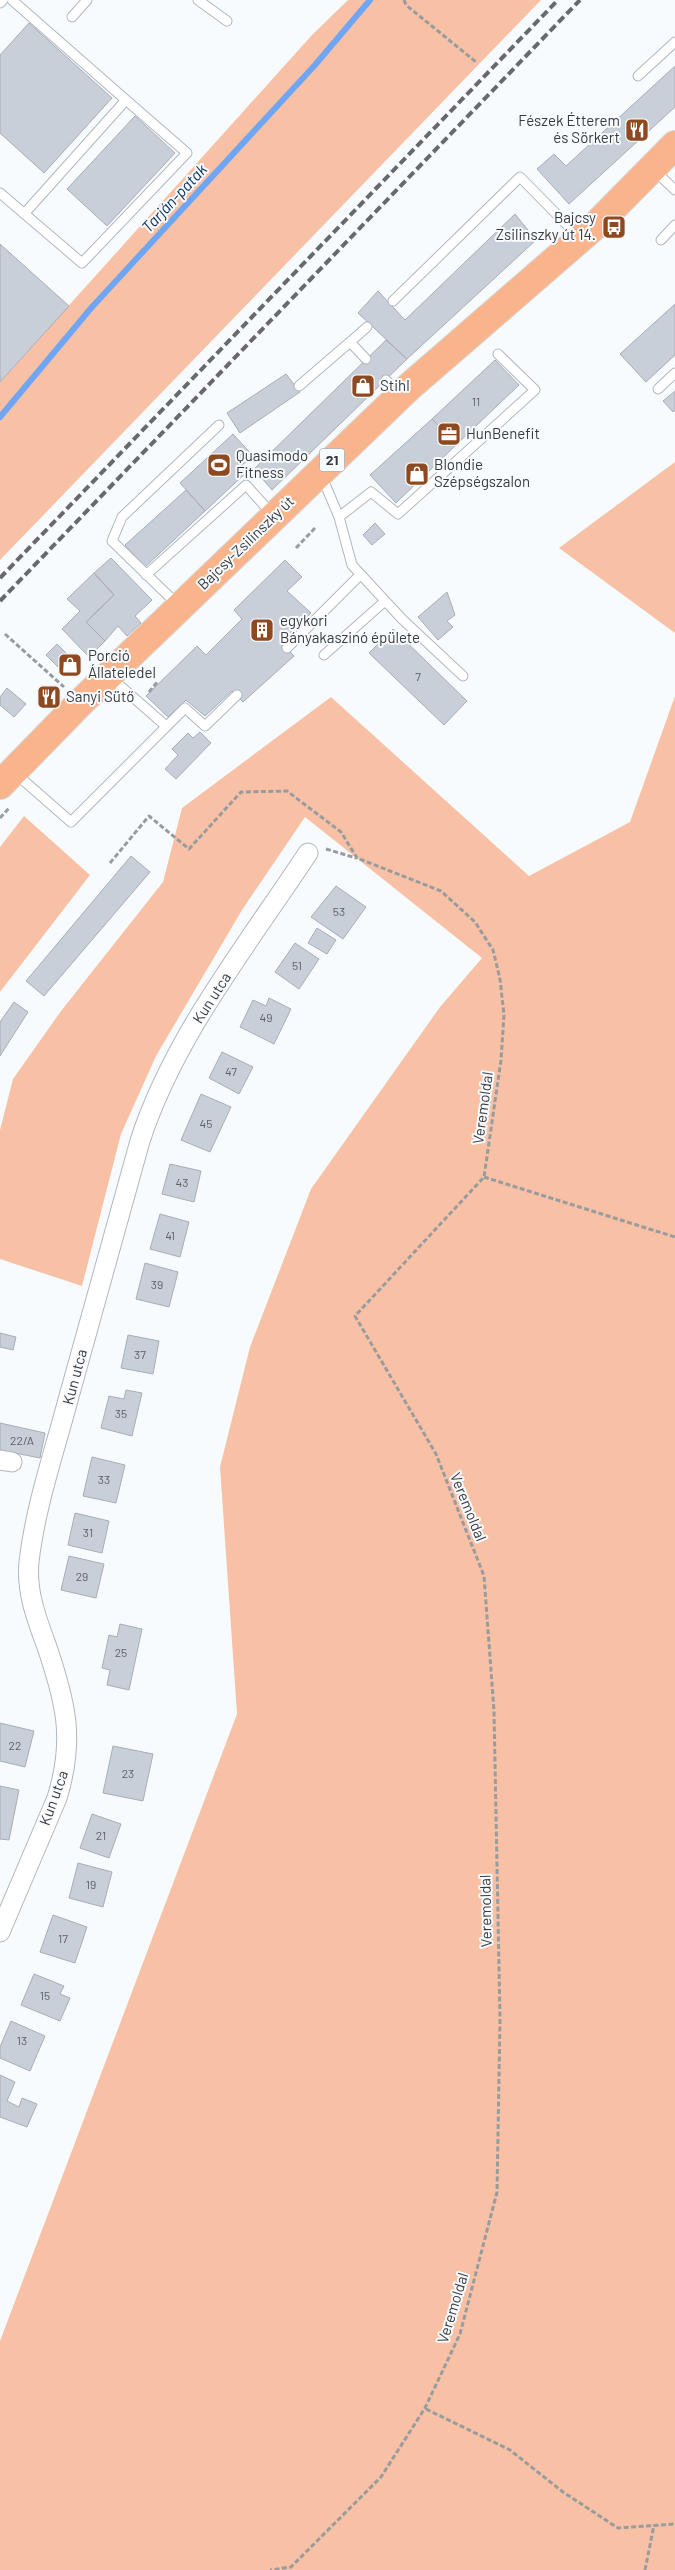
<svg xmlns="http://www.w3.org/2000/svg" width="675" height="2570" font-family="Barlow,sans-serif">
<rect width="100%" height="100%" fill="#f8fbfe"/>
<path fill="#f8c1a5" d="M348 0H541L0 560V382L312 35Z
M675 462V633L559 548Z
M675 696V2570H0V2341L237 1714 220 1467 250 1347 311 1189 440 1007 482 958 305 817 242 910 156 1056 121 1134 82 1286 0 1259V1130L13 1079 61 1011 163 882 182 808 331 697 529 876 630 822Z
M24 816 90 875 0 992V847Z"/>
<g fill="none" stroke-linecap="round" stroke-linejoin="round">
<path stroke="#6fa6f3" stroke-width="6" d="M0 417 92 307 315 65 370 0"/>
</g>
<path fill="#c9cfd8" stroke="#a8adb6" d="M29 23 112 98 44 173 0 133V55Z
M675 66V107L569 204 537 169 554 154 566 166Z
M135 116 175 153 107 226 67 189Z
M515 214 536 240 407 359 358 313 378 291 405 320Z
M0 244 69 306 0 382Z
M675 304V355L646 382 620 354Z
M386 340 407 359 272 490 254 469Z
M495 360 519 385 457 444 432 419Z
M286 374 300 392 240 433 227 413Z
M675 391V410L673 412 663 401Z
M432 419 457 444 396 503 370 475Z
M233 434 253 456 242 465 248 471 205 511 180 483Z
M186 490 205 511 145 567 125 545Z
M375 523 385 534 372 545 363 535Z
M111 558 152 600 135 616 141 623 127 636 118 626 105 641 86 622 114 595 94 573Z
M285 560 302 577 287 591 311 613 281 642 294 656 243 702 232 691 205 716 186 700 168 717 146 696 197 646 206 655 242 619 234 610Z
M94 573 114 595 86 622 105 641 89 657 62 629 80 611 67 599Z
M447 592 455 615 447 621 453 627 438 640 418 617Z
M393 629 467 701 444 725 369 653Z
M57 644 78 665 67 676 46 655Z
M7 688 26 704 14 717 0 705V697Z
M47 690 56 698 48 707 39 699Z
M200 732 211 743 176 779 165 769 178 755 172 749 188 733 193 738Z
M131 856 150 872 44 996 26 981Z
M336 886 366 907 343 939 311 917Z
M317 928 336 940 327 954 308 943Z
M295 943 319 959 299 989 275 972Z
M269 998 291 1009 274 1044 240 1027 253 1000 266 1006Z
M14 1002 28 1012 0 1056V1022Z
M222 1052 253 1067 239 1094 209 1078Z
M201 1094 231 1107 210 1152 181 1140Z
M170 1164 201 1171 194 1202 162 1194Z
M160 1214 189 1222 180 1257 150 1249Z
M145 1263 178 1272 169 1307 136 1299Z
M0 1333 16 1337 13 1350 0 1347Z
M128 1335 159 1341 153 1374 121 1368Z
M126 1390 142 1393 132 1436 101 1428 109 1396 124 1399Z
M0 1423 45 1433 40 1458 0 1450Z
M92 1457 125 1465 116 1503 83 1496Z
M75 1513 109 1521 102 1553 68 1545Z
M69 1556 104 1564 96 1598 61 1590Z
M120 1624 142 1629 129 1690 107 1685 110 1670 102 1668 109 1635 117 1637Z
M0 1723 34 1731 25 1767 0 1761Z
M113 1746 153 1754 143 1801 103 1793Z
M0 1786 19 1790 9 1840 0 1839Z
M92 1814 121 1824 109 1858 80 1848Z
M78 1863 112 1872 103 1907 69 1898Z
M53 1915 87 1927 75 1963 40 1952Z
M34 1974 64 1986 60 1994 70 1998 60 2021 21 2005Z
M11 2021 45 2036 30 2071 0 2058V2047Z
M0 2075 15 2082 7 2101 19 2107 22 2098 37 2104 27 2127 0 2117Z"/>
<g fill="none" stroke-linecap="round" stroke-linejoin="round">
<g stroke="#b1b7bf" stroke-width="11">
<path id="lane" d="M12 0 126 100 24 214
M198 0 227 21
M0 3 3 0
M72 17 87 0
M638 76 675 42
M654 170 675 190
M0 193 82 263 187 153 126 100
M661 240 675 225
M393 301 520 177 578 236
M350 342 367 327
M386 380 399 394
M299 386 350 342 366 359
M658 389 675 373
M322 477 339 517 352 565 402 619 463 676
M339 517 371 492 398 514 535 390 498 354
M146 575 246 485 272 514
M178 605 112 541 122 517 219 425
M287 648 360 575
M324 655 385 601
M110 677 166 726
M15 773 71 822 185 708 205 726 237 695"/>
</g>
<g stroke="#b1b7bf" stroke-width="21">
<path id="street" d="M0 1460 12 1462
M0 1932 57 1798C75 1740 66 1703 47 1647 37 1620 26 1592 29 1562 35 1508 54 1453 68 1400 92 1314 116 1227 140 1141 174 1036 248 944 308 853"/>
</g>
<g stroke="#d7d8d8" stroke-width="30">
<path id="primary" d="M0 785 81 702 409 387 598 223 675 145"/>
</g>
<path stroke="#999c9f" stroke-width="3" stroke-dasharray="5 2.5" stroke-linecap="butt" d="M404 0 406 5 476 62
M296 548 315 528
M5 634 64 687
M149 692 158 681
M0 818 9 808
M326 849 356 858
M110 863 149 816 189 849 241 792 287 791 341 832 357 858 441 891 475 922 493 950 500 979 504 1015 501 1060 484 1177 355 1316 436 1454 484 1576 494 1711 500 2019 497 2192 460 2334 425 2408 381 2477 291 2567 270 2570
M484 1177 675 1237
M426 2409 510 2450 563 2492 618 2528 675 2524
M645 2570 654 2525"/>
<use href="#lane" stroke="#fff" stroke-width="9"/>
<use href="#street" stroke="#fff" stroke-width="19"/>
<use href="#primary" stroke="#fab48c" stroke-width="28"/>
<path stroke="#67696d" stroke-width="4" stroke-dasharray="8 4" stroke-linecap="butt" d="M0 578 558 0
M0 601 580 0"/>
</g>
<defs>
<g id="restaurant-square" transform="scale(1.25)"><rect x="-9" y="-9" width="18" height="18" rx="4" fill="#8f4921" stroke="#f8fbfe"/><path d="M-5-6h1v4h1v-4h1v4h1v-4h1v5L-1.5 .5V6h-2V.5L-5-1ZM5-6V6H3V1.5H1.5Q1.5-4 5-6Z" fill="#fff"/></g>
<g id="bus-square" transform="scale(1.25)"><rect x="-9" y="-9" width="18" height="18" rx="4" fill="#8f4921" stroke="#f8fbfe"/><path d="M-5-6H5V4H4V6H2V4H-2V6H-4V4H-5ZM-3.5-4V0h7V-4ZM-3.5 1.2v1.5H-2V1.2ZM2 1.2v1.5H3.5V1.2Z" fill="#fff"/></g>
<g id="shop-square" transform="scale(1.25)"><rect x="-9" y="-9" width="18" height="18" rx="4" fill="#8f4921" stroke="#f8fbfe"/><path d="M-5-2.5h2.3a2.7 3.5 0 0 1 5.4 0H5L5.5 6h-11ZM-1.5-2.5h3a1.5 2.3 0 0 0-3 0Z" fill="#fff"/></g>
<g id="office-square" transform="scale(1.25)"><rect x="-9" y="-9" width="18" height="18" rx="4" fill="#8f4921" stroke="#f8fbfe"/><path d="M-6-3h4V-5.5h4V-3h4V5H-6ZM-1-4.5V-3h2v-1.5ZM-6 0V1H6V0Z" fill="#fff"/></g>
<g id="stadium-square" transform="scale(1.25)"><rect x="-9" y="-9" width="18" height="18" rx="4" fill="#8f4921" stroke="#f8fbfe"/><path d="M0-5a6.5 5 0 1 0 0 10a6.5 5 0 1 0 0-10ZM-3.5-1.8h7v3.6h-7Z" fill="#fff"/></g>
<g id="building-square" transform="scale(1.25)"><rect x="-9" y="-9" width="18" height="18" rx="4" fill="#8f4921" stroke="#f8fbfe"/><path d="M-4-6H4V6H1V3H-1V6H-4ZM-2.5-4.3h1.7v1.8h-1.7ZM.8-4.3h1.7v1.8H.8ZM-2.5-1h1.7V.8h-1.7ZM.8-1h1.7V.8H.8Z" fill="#fff"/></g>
</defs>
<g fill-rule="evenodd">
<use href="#restaurant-square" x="637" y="130"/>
<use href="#bus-square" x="614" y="227"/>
<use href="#shop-square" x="363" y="386"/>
<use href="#office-square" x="449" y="434"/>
<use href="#stadium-square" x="219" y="465"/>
<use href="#shop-square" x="417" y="474"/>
<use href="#building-square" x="262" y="630"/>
<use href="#shop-square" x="70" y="665"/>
<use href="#restaurant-square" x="49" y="697"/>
</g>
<g text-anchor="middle" stroke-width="4" stroke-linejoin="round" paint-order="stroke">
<g font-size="12" fill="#5c5f64">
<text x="476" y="406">11</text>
<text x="418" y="681">7</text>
<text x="339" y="916">53</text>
<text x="297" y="970">51</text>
<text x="266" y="1022">49</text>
<text x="231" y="1076">47</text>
<text x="206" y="1128">45</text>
<text x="182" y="1187">43</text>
<text x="170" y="1240">41</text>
<text x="157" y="1289">39</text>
<text x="140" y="1359">37</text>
<text x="121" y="1418">35</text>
<text x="22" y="1445">22/A</text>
<text x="104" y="1484">33</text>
<text x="88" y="1537">31</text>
<text x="82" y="1581">29</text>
<text x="121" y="1657">25</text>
<text x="15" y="1750">22</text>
<text x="128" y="1778">23</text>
<text x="101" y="1840">21</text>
<text x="91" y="1889">19</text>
<text x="63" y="1943">17</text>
<text x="45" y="2000">15</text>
<text x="22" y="2045">13</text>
</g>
<rect fill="#f8fbfe" stroke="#727478" stroke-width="1" x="319.5" y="448.5" width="25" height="23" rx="4"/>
<g font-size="14" font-weight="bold" fill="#383a3e">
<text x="332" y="465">21</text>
</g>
<g font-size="15" fill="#383a3e" stroke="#f8fbfe" text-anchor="start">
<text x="620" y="126" text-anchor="end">Fészek Étterem<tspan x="620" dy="17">és Sörkert</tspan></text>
<text x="596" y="223" text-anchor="end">Bajcsy<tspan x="596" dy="17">Zsilinszky út 14.</tspan></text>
<text x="380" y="391">Stihl</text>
<text x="466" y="439">HunBenefit</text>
<text x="236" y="461">Quasimodo<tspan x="236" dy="17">Fitness</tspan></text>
<text x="434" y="470">Blondie<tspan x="434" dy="17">Szépségszalon</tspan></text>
<text x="280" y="626">egykori<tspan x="280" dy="17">Bányakaszinó épülete</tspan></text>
<text x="88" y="661">Porció<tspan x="88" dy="17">Állateledel</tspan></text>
<text x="66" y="702">Sanyi Sütő</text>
</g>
<g font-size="15" fill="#383a3e" stroke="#f8fbfe">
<text transform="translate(246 543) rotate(-44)" y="5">Bajcsy-Zsilinszky út</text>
<text transform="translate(212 998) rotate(-57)" y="5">Kun utca</text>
<text transform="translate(483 1108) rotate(-82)" y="5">Veremoldal</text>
<text transform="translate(75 1377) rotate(-75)" y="5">Kun utca</text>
<text transform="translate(468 1507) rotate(68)" y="5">Veremoldal</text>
<text transform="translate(54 1798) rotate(-70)" y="5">Kun utca</text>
<text transform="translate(486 1911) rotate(-91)" y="5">Veremoldal</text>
<text transform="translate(453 2308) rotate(-73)" y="5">Veremoldal</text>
</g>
<g font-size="16" font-style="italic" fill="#092f5e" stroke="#f8fbfe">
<text transform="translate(174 198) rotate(-47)" y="6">Tarján-patak</text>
</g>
</g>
</svg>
